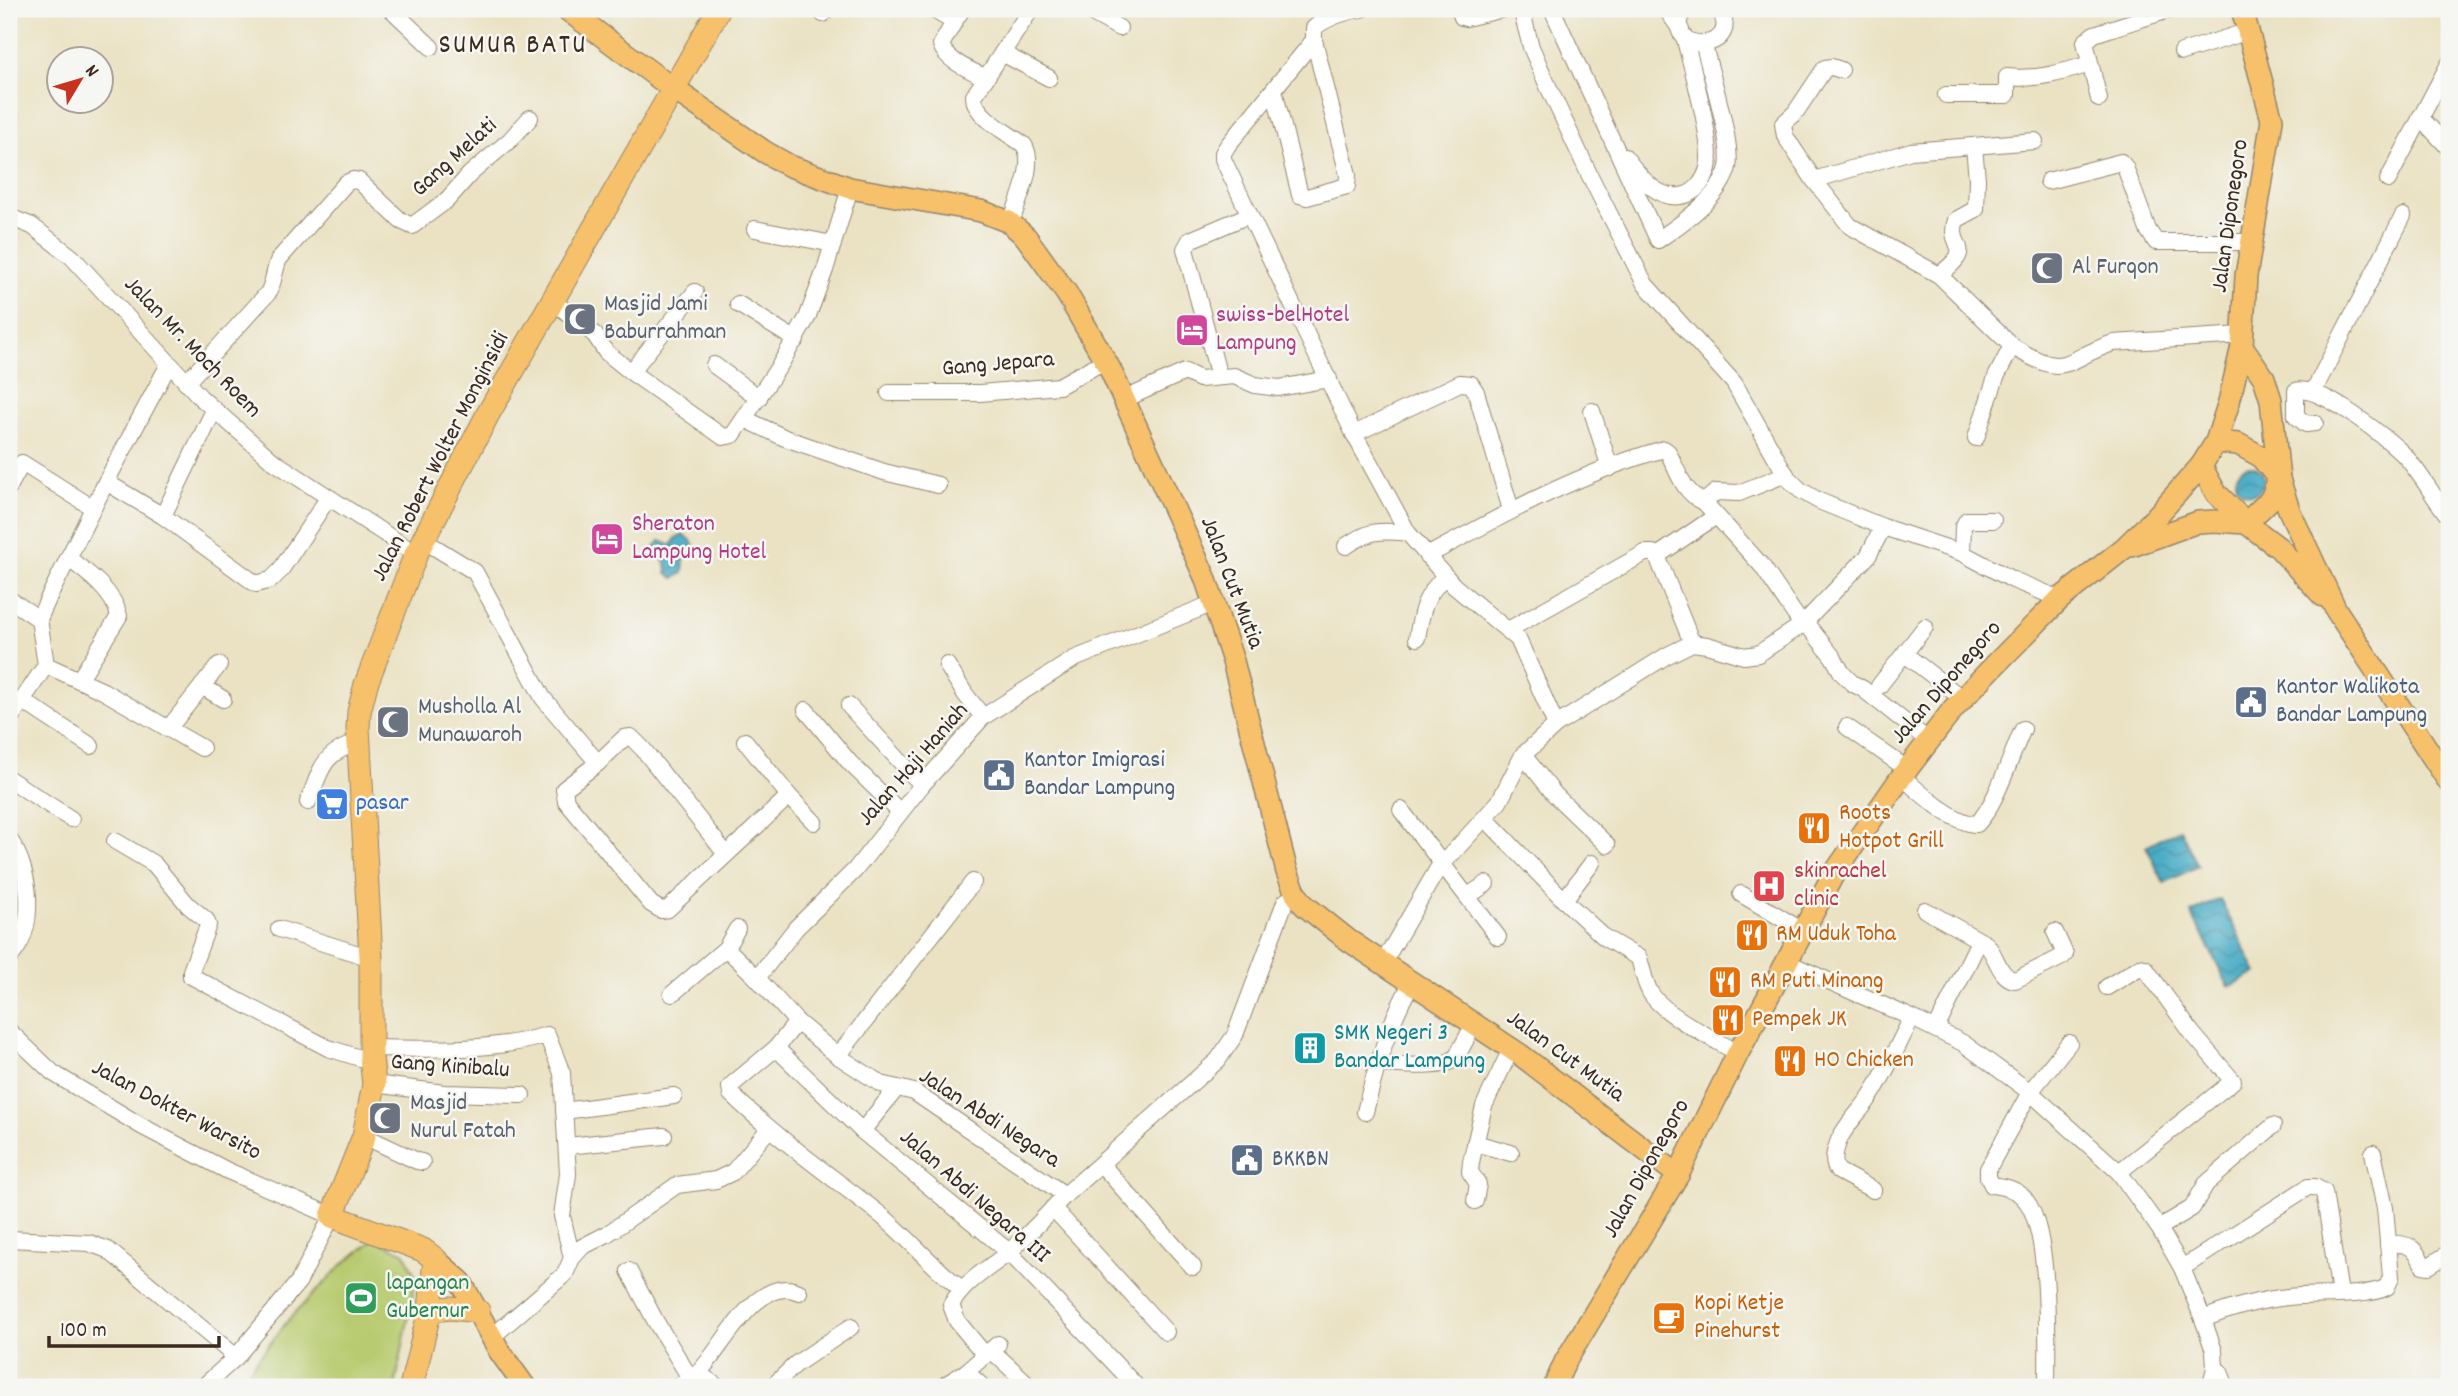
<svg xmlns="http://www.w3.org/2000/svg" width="2458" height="1396" font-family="Dekko,sans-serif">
<defs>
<pattern id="water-waves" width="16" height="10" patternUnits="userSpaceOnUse" patternTransform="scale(1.75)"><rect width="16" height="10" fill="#44aac4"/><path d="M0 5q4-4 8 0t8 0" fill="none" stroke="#3a8b9f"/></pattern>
</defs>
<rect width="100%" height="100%" fill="#f6f6f2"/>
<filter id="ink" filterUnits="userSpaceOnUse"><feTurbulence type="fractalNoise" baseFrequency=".0143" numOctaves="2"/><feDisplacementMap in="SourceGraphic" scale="14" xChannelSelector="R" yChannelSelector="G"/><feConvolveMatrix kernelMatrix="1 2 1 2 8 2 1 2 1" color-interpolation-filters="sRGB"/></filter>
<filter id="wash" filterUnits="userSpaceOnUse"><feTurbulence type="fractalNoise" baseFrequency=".00686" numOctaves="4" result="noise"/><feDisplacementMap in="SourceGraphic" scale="28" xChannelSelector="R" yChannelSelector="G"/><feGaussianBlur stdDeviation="1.57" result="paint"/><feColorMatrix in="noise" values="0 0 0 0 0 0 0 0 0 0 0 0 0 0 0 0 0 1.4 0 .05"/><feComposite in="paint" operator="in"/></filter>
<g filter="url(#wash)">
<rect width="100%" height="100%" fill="#eae2c3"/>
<polygon fill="#b8cb6f" stroke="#7a7a46" stroke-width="2" points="375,1239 405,1253 416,1278 395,1387 236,1387 291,1317 342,1265"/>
<g fill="url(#water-waves)" stroke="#406a71" stroke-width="2">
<circle cx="2250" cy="480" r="14"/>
<polygon points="682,535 690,539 695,548 690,556 684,558 683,573 674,578 667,573 666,562 660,558 654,549 660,541 672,546 676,538"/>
<polygon points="2180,829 2198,866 2164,883 2146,846"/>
<polygon points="2220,899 2257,973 2229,987 2191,913"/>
</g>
</g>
<g filter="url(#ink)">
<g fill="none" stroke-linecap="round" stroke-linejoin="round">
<g stroke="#928670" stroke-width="18">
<g id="minor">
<polyline points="391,9 431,47"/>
<polyline points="932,9 954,22 962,9"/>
<polyline points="1085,9 1119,28"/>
<path d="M1361 9C1344 12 1327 17 1314 28V40L1228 145 1223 153V159L1354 434 1408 533 1454 586 1518 639 1556 725"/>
<polyline points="1459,9 1462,17 1466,18 1504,9"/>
<polyline points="1521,9 1531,47 1547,84 1590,176 1645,284 1734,383 1787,477 1800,490 1819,501 1883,527 1962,553 2013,580 2060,599"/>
<path d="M1552 9 1658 240C1681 224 1721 197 1728 167 1733 143 1710 72 1704 45"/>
<polyline points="1666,9 1681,30"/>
<path d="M1684 9C1657 55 1747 54 1719 9"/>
<polyline points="823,14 827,9"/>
<path d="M954 22 941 45C947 62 971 70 986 78"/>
<polyline points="2182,52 2249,31"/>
<polyline points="1002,53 1049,78"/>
<path d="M1841 70 1832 67 1825 68 1795 113 1783 124 1785 136 1814 180 1850 226 1939 275 2012 346C2068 381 2062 360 2113 343L2243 335"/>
<polyline points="1274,90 1300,195 1307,197 1347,186 1348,175 1314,40"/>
<path d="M1946 95H2007V77C2037 80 2061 73 2090 64"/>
<polyline points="2099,99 2085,42 2094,34 2172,9"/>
<polyline points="2420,117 2449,148"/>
<path d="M1625 157C1639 175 1658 203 1685 195 1696 192 1705 180 1708 168 1714 143 1691 64 1684 36"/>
<polyline points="1814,180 1911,151 2035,141"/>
<polyline points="2388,180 2449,64"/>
<polyline points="2048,181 2121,162 2125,167 2148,230 2156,242 2251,242"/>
<polyline points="9,217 32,226 72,257 201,398 273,461 416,554"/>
<path d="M1009 222 1013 217C1019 197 1036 164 1024 145 1010 134 973 116 974 96L1031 9"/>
<polyline points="755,229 833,244"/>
<path d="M1939 275C1979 245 1946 249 1956 220L1976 209 1977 179 1974 147"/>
<polyline points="553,301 595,335 606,352 631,372 723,437 733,435 780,365 807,318 825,270 850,188"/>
<polyline points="738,304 796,340"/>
<polyline points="714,365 759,398"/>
<polyline points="631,372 695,292"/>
<polyline points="1219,377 1185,249 1190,240 1249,215"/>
<path d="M186 383 268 293C274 283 274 270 279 259L346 183 353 180 359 181 401 221 412 226 447 200 470 174 510 140 530 118"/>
<polyline points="2313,392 2403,216"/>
<polyline points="889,393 980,393 1059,386 1106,360"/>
<polyline points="1125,399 1185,372 1200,379 1234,376 1255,385 1279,388 1329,379"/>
<polyline points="1592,411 1610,468"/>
<polyline points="745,419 785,438 884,472 938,485"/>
<path d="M2315 423 2306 424 2296 416V391C2318 383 2389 439 2405 456 2422 475 2434 498 2449 517"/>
<polyline points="1354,434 1460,383 1471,384 1476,392 1511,510"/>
<polyline points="1976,438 1996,377 2012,346"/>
<polyline points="1786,474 1739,493 1716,492 1704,502 1762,566 1802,625"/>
<polyline points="106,482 163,516 256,584 271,580 280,571 328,498"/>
<polyline points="9,487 22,463 93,508"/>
<polyline points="163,516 214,410"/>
<polyline points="423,540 475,572 543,698 598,763"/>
<path d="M1346 546C1370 530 1379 530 1408 533"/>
<polyline points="1962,553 1963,527 1967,520 1993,520"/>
<path d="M1427 556C1502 515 1581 472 1664 449L1668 452C1678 471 1682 492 1704 502"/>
<polyline points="1657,556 1716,516"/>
<path d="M68 558C87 572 114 592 119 616L79 680"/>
<polyline points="9,599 39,619"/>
<polyline points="1214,603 1074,659 983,717 922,785 855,870 796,928 757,978 797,1022 838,1056 881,1084 914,1092 1065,1195 1218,1060 1235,1035 1285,902 1296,894"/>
<polyline points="1805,622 1833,657 1842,673 1852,683 1863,689 1929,741"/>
<polyline points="1508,630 1645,553 1653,553 1657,556 1692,643"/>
<path d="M1417 638C1422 609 1424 597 1445 576"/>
<polyline points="1906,655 1963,699"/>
<polyline points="46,665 103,691 202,748"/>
<polyline points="947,665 965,694 983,717"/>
<polyline points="202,686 223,699"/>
<polyline points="1879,686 1925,627"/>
<polyline points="23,701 91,746"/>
<polyline points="849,706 922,785"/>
<polyline points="806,710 850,763 900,812"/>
<polyline points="9,720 46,665 39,619 48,599 106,482 169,364"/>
<polyline points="1847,727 1907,769"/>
<polyline points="168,729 219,665"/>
<polyline points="745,741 789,796 814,822"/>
<polyline points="1523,755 1555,795 1607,845"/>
<path d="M1902 776C1917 791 1956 825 1977 824 1997 803 2010 757 2023 729"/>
<polyline points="9,779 71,819"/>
<path d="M308 802C322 768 321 754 359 742"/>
<polyline points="1401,810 1498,937"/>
<path d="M1486 819 1564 900 1605 938 1639 958C1642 968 1644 980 1649 990 1659 1013 1716 1040 1738 1053"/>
<path d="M9 839C31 870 38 929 9 958"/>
<polyline points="115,841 154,864 188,905 206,920 208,925 191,971 191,976 328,1048 360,1058 371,1057"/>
<polyline points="726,854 643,749 631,737 624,738 598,763 564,789 566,801 651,904 661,910 668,909 789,796"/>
<polyline points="1741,894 1803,931"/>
<polyline points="1468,896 1486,884"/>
<polyline points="1564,900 1592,863"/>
<path d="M1925 910 1986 944C1997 955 1999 978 2015 980L2062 957 2065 954 2055 932"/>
<polyline points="279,929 371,958"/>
<polyline points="726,948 757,978"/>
<polyline points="1786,962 1912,1018 1963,1043 2030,1092 2119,1172 2159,1228 2182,1268 2203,1319 2214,1351 2215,1368 2210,1387"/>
<polyline points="1383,963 1437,870 1499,802 1523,755 1556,725 1666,656 1692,643 1707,645 1744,656 1758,654 1802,625 1868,556 1883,527"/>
<polyline points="2107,987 2140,967 2145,968 2192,1033 2233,1081 2119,1172"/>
<polyline points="672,994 726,948 737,929"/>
<path d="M797 1022 776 1048 734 1083 730 1087 731 1094C778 1139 831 1176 882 1216 910 1239 933 1268 962 1289"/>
<polyline points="1936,1029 1979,941"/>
<polyline points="9,1031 53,1073 143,1127 228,1171 332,1216 299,1281 236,1357 203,1387"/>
<path d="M371 1048C430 1049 490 1052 547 1035L562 1073 568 1174 562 1216 572 1258"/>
<polyline points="776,1048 862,1131 1009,1252 1137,1387"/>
<polyline points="838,1056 973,882"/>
<path d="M1377 1064C1399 1064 1439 1071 1456 1058L1474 1024"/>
<polyline points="374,1084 444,1093 522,1095"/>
<polyline points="564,1111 674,1096"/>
<path d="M1365 1112C1376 1066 1389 1023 1412 982"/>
<polyline points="862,1131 897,1088"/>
<polyline points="364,1136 417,1161 422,1162"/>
<polyline points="1475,1143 1511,1153"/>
<polyline points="567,1146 664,1136"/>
<polyline points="1101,1164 1193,1267"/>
<path d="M1873 1190 1838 1171C1831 1162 1835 1150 1839 1140 1846 1124 1858 1114 1868 1100 1885 1075 1898 1044 1912 1018"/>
<polyline points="1475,1201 1478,1184 1470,1172 1471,1162 1484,1106 1511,1049"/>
<polyline points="1053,1208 1166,1332"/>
<polyline points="2159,1228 2192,1208 2206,1184 2273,1126"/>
<polyline points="9,1239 89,1243 108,1250 236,1357"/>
<path d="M2388 1244C2408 1243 2415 1246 2423 1265L2429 1266 2449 1253"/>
<polyline points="2182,1268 2308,1187 2315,1187 2324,1192 2340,1294"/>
<polyline points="629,1271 656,1322 690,1378"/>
<path d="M2203 1319C2231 1308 2259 1300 2288 1297 2314 1294 2366 1298 2387 1287L2391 1277 2385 1208 2373 1153"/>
<polyline points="493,1336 565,1274 572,1258 582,1247 607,1234 677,1185 716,1180 733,1172 769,1129"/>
<polyline points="991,1350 1031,1387"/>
<path d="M985 1355 957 1321 951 1305C966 1279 990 1269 1011 1250 1030 1233 1048 1214 1065 1195"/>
<polyline points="2215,1368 2220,1372 2226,1387"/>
<polyline points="966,1372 983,1387"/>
<polyline points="698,1373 718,1387"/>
<path d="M677 1387C684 1382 693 1378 699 1372 723 1348 757 1273 799 1292"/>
<polyline points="772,1387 796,1364 851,1327"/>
<polyline points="942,1387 966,1372 998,1344"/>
<path d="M2047 1387C2047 1346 2052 1223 2022 1196 2014 1188 2003 1187 1992 1185L1988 1177V1169L2030 1092 2069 1043"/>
</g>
</g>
<g stroke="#928670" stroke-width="24">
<g id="major">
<polyline points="566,9 672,88 765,152 790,166 850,188 981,211 1009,222 1026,237 1067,294 1110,369 1205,577 1233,661 1287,872 1296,894 1304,905 1348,940 1522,1056 1678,1175"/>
<polyline points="2216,442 2238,444 2260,456 2279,479 2289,510 2336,610 2449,782"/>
<polyline points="2201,466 2216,493 2246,523 2279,548 2323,596"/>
<polyline points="2132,546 2198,522 2215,521 2246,523 2271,499 2279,479 2271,400 2264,378 2242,346"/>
<polyline points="435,1259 461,1282 500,1352 525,1387"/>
<polyline points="1554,1387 1565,1362 1678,1175 1738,1053 1833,875 1902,776 1954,708 1989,671 2060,599 2123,549 2154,519 2201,466 2216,442 2229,402 2242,346 2246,276 2272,120 2242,9"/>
</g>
</g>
<g stroke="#928670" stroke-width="25">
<g id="highway">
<polyline points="430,1310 451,1308 478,1311"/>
<polyline points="411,1387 430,1310 435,1259 423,1250 332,1216 364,1136 374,1084 371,1057 371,958 358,728 359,712 366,684 416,554 488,414 719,9"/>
</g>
</g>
<use href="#minor" stroke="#fff" stroke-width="16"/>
<use href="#major" stroke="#f7c06b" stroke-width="21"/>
<use href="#highway" stroke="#f7c06b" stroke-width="23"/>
</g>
</g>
<defs>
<g id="mosque-square" transform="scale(1.75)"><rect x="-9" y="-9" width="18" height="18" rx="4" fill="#6b7280" stroke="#f6f6f2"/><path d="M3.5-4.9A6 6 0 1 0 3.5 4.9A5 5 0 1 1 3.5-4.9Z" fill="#fff"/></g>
<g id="hotel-square" transform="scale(1.75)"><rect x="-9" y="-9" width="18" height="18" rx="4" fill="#d1479c" stroke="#f6f6f2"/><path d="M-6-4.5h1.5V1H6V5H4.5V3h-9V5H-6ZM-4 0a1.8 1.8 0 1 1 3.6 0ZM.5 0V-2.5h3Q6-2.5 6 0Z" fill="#fff"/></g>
<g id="civic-square" transform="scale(1.75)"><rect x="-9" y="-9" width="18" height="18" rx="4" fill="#5c6f8a" stroke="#f6f6f2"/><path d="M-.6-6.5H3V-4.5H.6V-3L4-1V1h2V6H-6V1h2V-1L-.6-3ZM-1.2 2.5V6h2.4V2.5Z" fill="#fff"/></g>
<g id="supermarket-square" transform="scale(1.75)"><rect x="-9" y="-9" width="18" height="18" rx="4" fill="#3f7fe0" stroke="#f6f6f2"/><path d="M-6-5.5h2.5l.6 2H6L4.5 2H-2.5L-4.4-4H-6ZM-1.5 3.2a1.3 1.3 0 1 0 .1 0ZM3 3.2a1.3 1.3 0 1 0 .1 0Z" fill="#fff"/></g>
<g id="restaurant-square" transform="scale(1.75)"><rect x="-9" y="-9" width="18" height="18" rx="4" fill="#e8710a" stroke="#f6f6f2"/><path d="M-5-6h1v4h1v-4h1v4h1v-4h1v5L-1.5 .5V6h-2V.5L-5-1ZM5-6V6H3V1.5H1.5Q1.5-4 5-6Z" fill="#fff"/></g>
<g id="hospital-square" transform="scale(1.75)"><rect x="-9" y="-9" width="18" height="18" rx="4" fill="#e0444e" stroke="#f6f6f2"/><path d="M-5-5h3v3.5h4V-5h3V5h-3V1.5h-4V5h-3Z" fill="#fff"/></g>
<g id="building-square" transform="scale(1.75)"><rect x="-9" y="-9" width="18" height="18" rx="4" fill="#0f9aa8" stroke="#f6f6f2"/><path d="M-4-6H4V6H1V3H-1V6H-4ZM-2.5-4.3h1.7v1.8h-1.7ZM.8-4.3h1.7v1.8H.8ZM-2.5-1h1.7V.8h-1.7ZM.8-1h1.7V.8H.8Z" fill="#fff"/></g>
<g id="stadium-square" transform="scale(1.75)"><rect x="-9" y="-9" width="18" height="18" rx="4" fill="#2e9e5b" stroke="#f6f6f2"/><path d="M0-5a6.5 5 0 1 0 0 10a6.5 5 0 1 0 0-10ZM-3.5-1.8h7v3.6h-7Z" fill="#fff"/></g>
<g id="cafe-square" transform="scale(1.75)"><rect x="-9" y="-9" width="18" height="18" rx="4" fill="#e8710a" stroke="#f6f6f2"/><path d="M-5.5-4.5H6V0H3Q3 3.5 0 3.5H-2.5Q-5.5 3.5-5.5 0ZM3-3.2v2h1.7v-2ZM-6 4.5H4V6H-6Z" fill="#fff"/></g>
</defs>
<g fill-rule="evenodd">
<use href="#mosque-square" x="2047" y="268"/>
<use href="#mosque-square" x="580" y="319"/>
<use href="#hotel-square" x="1192" y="330"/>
<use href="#hotel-square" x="607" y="539"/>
<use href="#civic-square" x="2251" y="702"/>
<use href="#mosque-square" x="393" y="722"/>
<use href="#civic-square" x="999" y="775"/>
<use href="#supermarket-square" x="332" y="804"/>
<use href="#restaurant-square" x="1814" y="828"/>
<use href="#hospital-square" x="1769" y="886"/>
<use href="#restaurant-square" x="1752" y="935"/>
<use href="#restaurant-square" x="1725" y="982"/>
<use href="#restaurant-square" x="1728" y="1020"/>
<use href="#building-square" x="1310" y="1048"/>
<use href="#restaurant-square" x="1790" y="1061"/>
<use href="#mosque-square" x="385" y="1118"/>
<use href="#civic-square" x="1247" y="1160"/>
<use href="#stadium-square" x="361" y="1298"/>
<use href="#cafe-square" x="1669" y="1318"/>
</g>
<g text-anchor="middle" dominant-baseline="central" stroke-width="5" stroke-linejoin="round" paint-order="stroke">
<g font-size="24" fill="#3b2a1e" stroke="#f6f6f2">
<text transform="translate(455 158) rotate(-42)">Gang Melati</text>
<text transform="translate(2231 216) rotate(-82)">Jalan Diponegoro</text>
<text transform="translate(192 348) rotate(46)">Jalan Mr. Moch Roem</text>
<text transform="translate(998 365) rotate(-5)">Gang Jepara</text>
<text transform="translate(441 457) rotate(-63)">Jalan Robert Wolter Monginsidi</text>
<text transform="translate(1231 583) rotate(69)">Jalan Cut Mutia</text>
<text transform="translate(1947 683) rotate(-49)">Jalan Diponegoro</text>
<text transform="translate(914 765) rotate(-49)">Jalan Haji Haniah</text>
<text transform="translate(1565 1057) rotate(36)">Jalan Cut Mutia</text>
<text transform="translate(450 1067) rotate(4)">Gang Kinibalu</text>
<text transform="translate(176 1111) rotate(28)">Jalan Dokter Warsito</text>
<text transform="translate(989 1119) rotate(33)">Jalan Abdi Negara</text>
<text transform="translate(1647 1169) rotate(-61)">Jalan Diponegoro</text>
<text transform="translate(974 1197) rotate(41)">Jalan Abdi Negara III</text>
</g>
<g font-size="24" fill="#5b616d" stroke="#f6f6f2" text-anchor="start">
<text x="2072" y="268">Al Furqon</text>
<text x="604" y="305">Masjid Jami<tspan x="604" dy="28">Baburrahman</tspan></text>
<text x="418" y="708">Musholla Al<tspan x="418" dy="28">Munawaroh</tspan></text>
<text x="410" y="1104">Masjid<tspan x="410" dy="28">Nurul Fatah</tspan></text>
</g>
<g font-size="24" fill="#b23c85" stroke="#f6f6f2" text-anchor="start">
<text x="1216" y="316">swiss-belHotel<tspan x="1216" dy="28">Lampung</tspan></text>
<text x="632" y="525">Sheraton<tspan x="632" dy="28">Lampung Hotel</tspan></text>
</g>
<g font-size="24" fill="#4e5e75" stroke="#f6f6f2" text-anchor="start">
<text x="2276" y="688">Kantor Walikota<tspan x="2276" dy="28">Bandar Lampung</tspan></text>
<text x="1024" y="761">Kantor Imigrasi<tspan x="1024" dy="28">Bandar Lampung</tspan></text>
<text x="1272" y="1160">BKKBN</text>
</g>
<g font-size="24" fill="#366cbe" stroke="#f6f6f2" text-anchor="start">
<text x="356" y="804">pasar</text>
</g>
<g font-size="24" fill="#c56008" stroke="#f6f6f2" text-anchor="start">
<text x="1839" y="814">Roots<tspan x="1839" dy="28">Hotpot Grill</tspan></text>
<text x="1776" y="935">RM Uduk Toha</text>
<text x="1750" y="982">RM Puti Minang</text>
<text x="1752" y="1020">Pempek JK</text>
<text x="1814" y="1061">HO Chicken</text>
<text x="1694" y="1304">Kopi Ketje<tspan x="1694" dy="28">Pinehurst</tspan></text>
</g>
<g font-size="24" fill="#be3a42" stroke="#f6f6f2" text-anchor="start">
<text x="1794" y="872">skinrachel<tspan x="1794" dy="28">clinic</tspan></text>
</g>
<g font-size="24" fill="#0d838f" stroke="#f6f6f2" text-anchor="start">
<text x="1334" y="1034">SMK Negeri 3<tspan x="1334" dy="28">Bandar Lampung</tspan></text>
</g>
<g font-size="24" fill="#27864d" stroke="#f6f6f2" text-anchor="start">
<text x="386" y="1284">lapangan<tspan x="386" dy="28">Gubernur</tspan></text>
</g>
<g font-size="28" letter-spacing="2" fill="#3b2a1e" stroke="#f6f6f2">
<text x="513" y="47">SUMUR BATU</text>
</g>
</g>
<rect width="2458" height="1396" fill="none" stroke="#f6f6f2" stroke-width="35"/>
<g transform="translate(80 80) rotate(52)"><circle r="33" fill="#f6f6f2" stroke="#aba49d" stroke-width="2"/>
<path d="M0-5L12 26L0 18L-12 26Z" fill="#c8321e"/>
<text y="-10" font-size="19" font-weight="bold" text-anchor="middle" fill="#3b2a1e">N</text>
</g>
<path d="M49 1336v10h170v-10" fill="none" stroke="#3b2a1e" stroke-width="3.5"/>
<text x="60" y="1336" font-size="21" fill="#3b2a1e" stroke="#f6f6f2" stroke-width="5" paint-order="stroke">100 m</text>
</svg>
